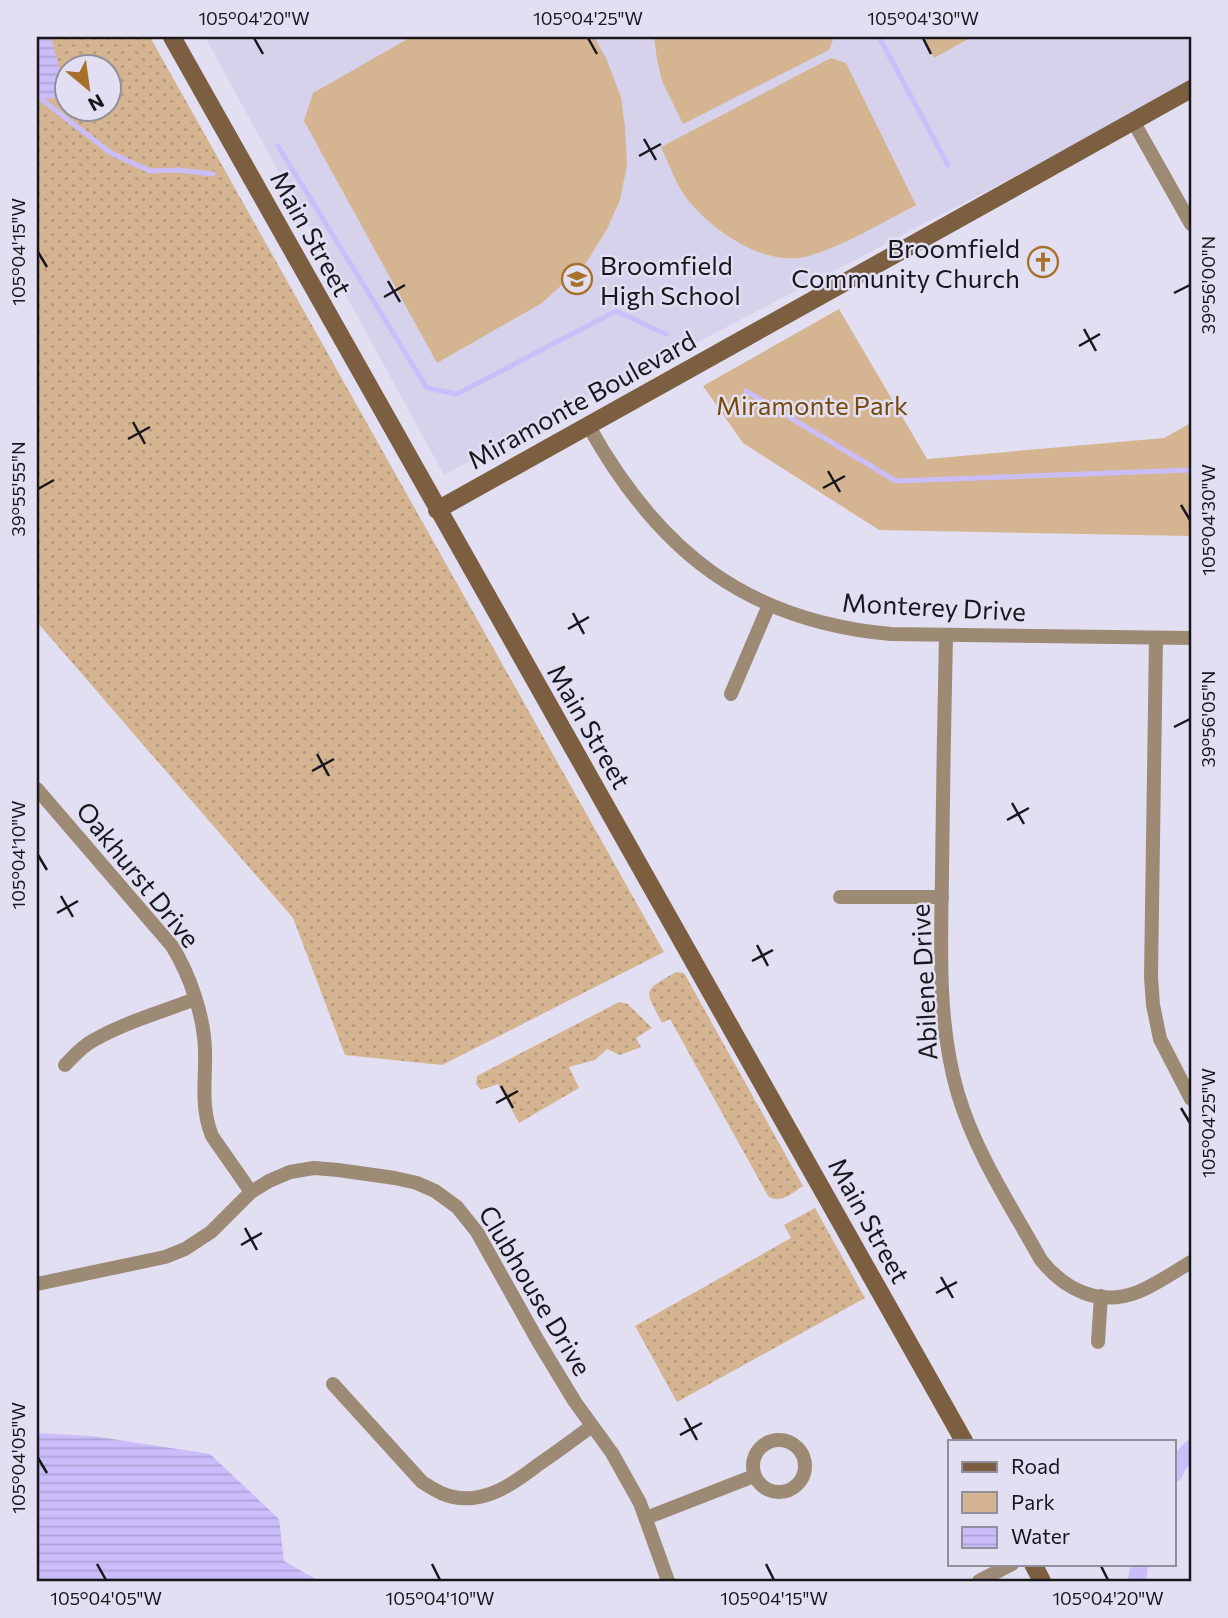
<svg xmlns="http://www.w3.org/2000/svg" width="1228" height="1618" font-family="Commissioner,sans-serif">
<defs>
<pattern id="grass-dots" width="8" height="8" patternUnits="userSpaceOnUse" patternTransform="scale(1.75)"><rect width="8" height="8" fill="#d4b491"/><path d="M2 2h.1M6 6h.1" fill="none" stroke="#b59a7d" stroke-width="1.8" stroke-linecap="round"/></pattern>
<pattern id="water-rules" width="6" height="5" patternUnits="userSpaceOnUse" patternTransform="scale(1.75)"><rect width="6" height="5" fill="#cbbdfa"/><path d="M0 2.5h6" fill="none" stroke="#aea2d6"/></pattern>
</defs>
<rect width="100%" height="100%" fill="#e3dff2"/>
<polygon fill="#d7d2ec" points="205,37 1191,37 1191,84 444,475"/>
<g fill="url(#grass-dots)" fill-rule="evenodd">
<path d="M37 37H150L664 952 442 1065 345 1055 293 918 37 622ZM66 66H108V108H66Z"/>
<path d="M676 972 684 973 803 1186C792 1193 780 1205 768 1196L670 1019 662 1023C644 988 642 992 676 972Z"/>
<polygon points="619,1002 628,1004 652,1028 636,1038 641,1047 620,1055 607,1049 595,1060 569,1067 579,1088 519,1123 498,1084 481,1090 476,1084 477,1076"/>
<polygon points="815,1208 865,1298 677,1402 635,1326 791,1238 784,1225"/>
</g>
<g fill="#d4b491">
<polygon points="411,37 594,37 606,58 621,97 625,128 627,165 620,200 607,229 586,263 542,303 437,363 304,121 313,93"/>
<polygon points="654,37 834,37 829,50 683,124 662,81 657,59"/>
<polygon points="923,37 972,37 934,58"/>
<path d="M831 58 846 63 916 205C883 222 839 249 804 257 763 266 712 230 688 200 676 185 669 164 661 147Z"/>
<polygon points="839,309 927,459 1164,438 1191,423 1191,536 879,530 743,443 703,386"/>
</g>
<g fill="url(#water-rules)">
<polygon points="37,37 50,37 51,38 66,93 66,98 41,99 37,104"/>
<polygon points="37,1433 92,1436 210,1454 279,1519 284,1561 319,1581 37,1581"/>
</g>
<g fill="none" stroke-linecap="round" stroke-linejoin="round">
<g stroke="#cbbdfa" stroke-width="5">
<polyline points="879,37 948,165"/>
<polyline points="41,99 111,153 150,171 178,170 213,174"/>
<polyline points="278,146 427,388 457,394 616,311 666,334"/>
<polyline points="746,391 896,481 1191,470"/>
</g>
<g stroke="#cbbdfa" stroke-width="18">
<polyline points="1174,1473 1178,1464 1191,1449"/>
<polyline points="1137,1581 1139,1564"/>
</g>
<g stroke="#9d8a75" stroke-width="14">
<polyline points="1133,121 1191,224"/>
<path d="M588 425C658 551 746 621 891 634L1191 638"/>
<path d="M946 635C944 715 943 794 942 874 941 947 937 1023 958 1094 976 1154 1011 1206 1041 1260 1065 1290 1099 1307 1138 1292 1157 1284 1174 1272 1191 1262"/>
<polyline points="1156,638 1151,977 1153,1005 1160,1039 1191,1099"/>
<polyline points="731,694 769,605"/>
<path d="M37 789 172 946C190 975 204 1016 205 1050 206 1080 200 1106 212 1136L251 1192"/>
<polyline points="840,897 942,897"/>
<path d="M65 1065C74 1056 82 1046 94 1040 125 1022 162 1012 195 999"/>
<polyline points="37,1284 165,1257 185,1249 211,1232 251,1192 269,1181 290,1172 314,1168 338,1170 395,1178 417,1183 435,1191 457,1207 477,1232 538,1341 575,1402 612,1453 640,1503 668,1581"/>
<polyline points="1098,1342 1101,1296"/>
<path d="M333 1384 422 1482C428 1486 435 1490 441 1493 478 1509 511 1486 539 1464 557 1452 574 1439 592 1426"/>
<circle cx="779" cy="1466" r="26"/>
<polyline points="646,1518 754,1476"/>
<polyline points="979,1581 1012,1564"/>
</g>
<g stroke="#7c5f40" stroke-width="18">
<path d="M172 37C435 506 701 972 964 1441"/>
<polyline points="437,510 1191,89"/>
<polyline points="1033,1564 1042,1581"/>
</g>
</g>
<path fill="none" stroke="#18171d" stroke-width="2.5" d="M254 38 263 54M588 38 597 54M923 38 931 54M644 139 656 160M639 156 661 144M38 252 47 267M388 281 400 302M1174 293 1190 285M384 297 405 285M1084 329 1096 351M1079 346 1100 334M133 422 145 444M128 439 150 427M828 471 840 492M823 488 845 476M38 489 54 480M1181 505 1190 520M573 613 584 634M568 629 589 617M1174 727 1190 719M317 754 329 776M312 771 334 759M1012 803 1024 824M1007 820 1029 808M38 855 47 870M61 896 73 917M57 913 78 901M757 945 768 966M752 961 773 950M501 1086 513 1108M496 1103 518 1091M1181 1108 1190 1123M245 1228 257 1250M241 1245 262 1233M941 1277 953 1298M936 1293 957 1282M685 1418 697 1440M680 1435 702 1423M38 1458 47 1473M97 1564 106 1580M432 1564 440 1580M766 1564 774 1580M1100 1564 1108 1580"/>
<defs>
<g id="church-ring" transform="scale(1.575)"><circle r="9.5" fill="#e3dff2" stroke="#a7712c" stroke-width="1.5"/><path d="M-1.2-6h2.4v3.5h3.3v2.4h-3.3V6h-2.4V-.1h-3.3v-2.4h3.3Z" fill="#a7712c"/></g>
<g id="school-ring" transform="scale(1.575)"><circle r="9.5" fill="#e3dff2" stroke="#a7712c" stroke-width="1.5"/><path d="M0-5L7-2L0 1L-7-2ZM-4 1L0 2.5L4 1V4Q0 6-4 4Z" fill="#a7712c"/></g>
</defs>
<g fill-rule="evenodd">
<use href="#church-ring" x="1043" y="262"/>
<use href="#school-ring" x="577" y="279"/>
</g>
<g text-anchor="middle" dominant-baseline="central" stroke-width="5" stroke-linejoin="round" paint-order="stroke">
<g font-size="26" fill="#18171d" stroke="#e3dff2">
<text transform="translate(312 233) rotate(61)">Main Street</text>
<text transform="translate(581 399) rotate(-29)">Miramonte Boulevard</text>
<text transform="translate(934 606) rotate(3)">Monterey Drive</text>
<text transform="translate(590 726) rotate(60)">Main Street</text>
<text transform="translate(139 874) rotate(51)">Oakhurst Drive</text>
<text transform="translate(923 982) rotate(-93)">Abilene Drive</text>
<text transform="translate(870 1220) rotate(61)">Main Street</text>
<text transform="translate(536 1290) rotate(59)">Clubhouse Drive</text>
</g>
<g font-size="26" fill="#18171d" stroke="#e3dff2" text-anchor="end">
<text x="1020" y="247">Broomfield<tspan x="1020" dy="30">Community Church</tspan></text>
<text x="600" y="264" text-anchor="start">Broomfield<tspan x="600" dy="30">High School</tspan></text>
</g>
<g font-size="26" fill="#754a0b" stroke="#e3dff2">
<text x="812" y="404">Miramonte Park</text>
</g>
</g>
<rect width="1228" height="1618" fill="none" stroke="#e3dff2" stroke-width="77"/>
<rect x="948" y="1440" width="228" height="126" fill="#e3dff2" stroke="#928f9d" stroke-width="2"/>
<rect x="962" y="1462" width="35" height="10" fill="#7c5f40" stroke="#928f9d" stroke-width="2"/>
<text x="1011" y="1474" font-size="21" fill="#18171d">Road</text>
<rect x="962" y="1492" width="35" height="21" fill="#d4b491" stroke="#928f9d" stroke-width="2"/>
<text x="1011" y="1510" font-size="21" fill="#18171d">Park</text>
<rect x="962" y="1527" width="35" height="21" fill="url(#water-rules)" stroke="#928f9d" stroke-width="2"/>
<text x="1011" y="1544" font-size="21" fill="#18171d">Water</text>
<g transform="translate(88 88) rotate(151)"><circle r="33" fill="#e3dff2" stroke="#928f9d" stroke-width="2"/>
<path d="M0-5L12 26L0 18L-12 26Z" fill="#a7712c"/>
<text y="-10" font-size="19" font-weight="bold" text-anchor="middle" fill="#18171d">N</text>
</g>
<rect x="38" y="38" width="1152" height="1542" fill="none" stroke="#18171d" stroke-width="2.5"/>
<g font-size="18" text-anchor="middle" fill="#18171d">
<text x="254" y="25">105°04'20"W</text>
<text x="588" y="25">105°04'25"W</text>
<text x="923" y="25">105°04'30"W</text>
<text transform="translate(19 252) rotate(-90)" y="6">105°04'15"W</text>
<text transform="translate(1209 285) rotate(-90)" y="6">39°56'00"N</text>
<text transform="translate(19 489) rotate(-90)" y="6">39°55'55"N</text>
<text transform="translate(1209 520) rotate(-90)" y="6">105°04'30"W</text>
<text transform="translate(1209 719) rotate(-90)" y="6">39°56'05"N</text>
<text transform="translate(19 855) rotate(-90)" y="6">105°04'10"W</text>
<text transform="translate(1209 1123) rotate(-90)" y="6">105°04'25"W</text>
<text transform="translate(19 1458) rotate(-90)" y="6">105°04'05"W</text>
<text x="106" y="1605">105°04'05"W</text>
<text x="440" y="1605">105°04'10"W</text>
<text x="774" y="1605">105°04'15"W</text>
<text x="1108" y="1605">105°04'20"W</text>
</g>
</svg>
